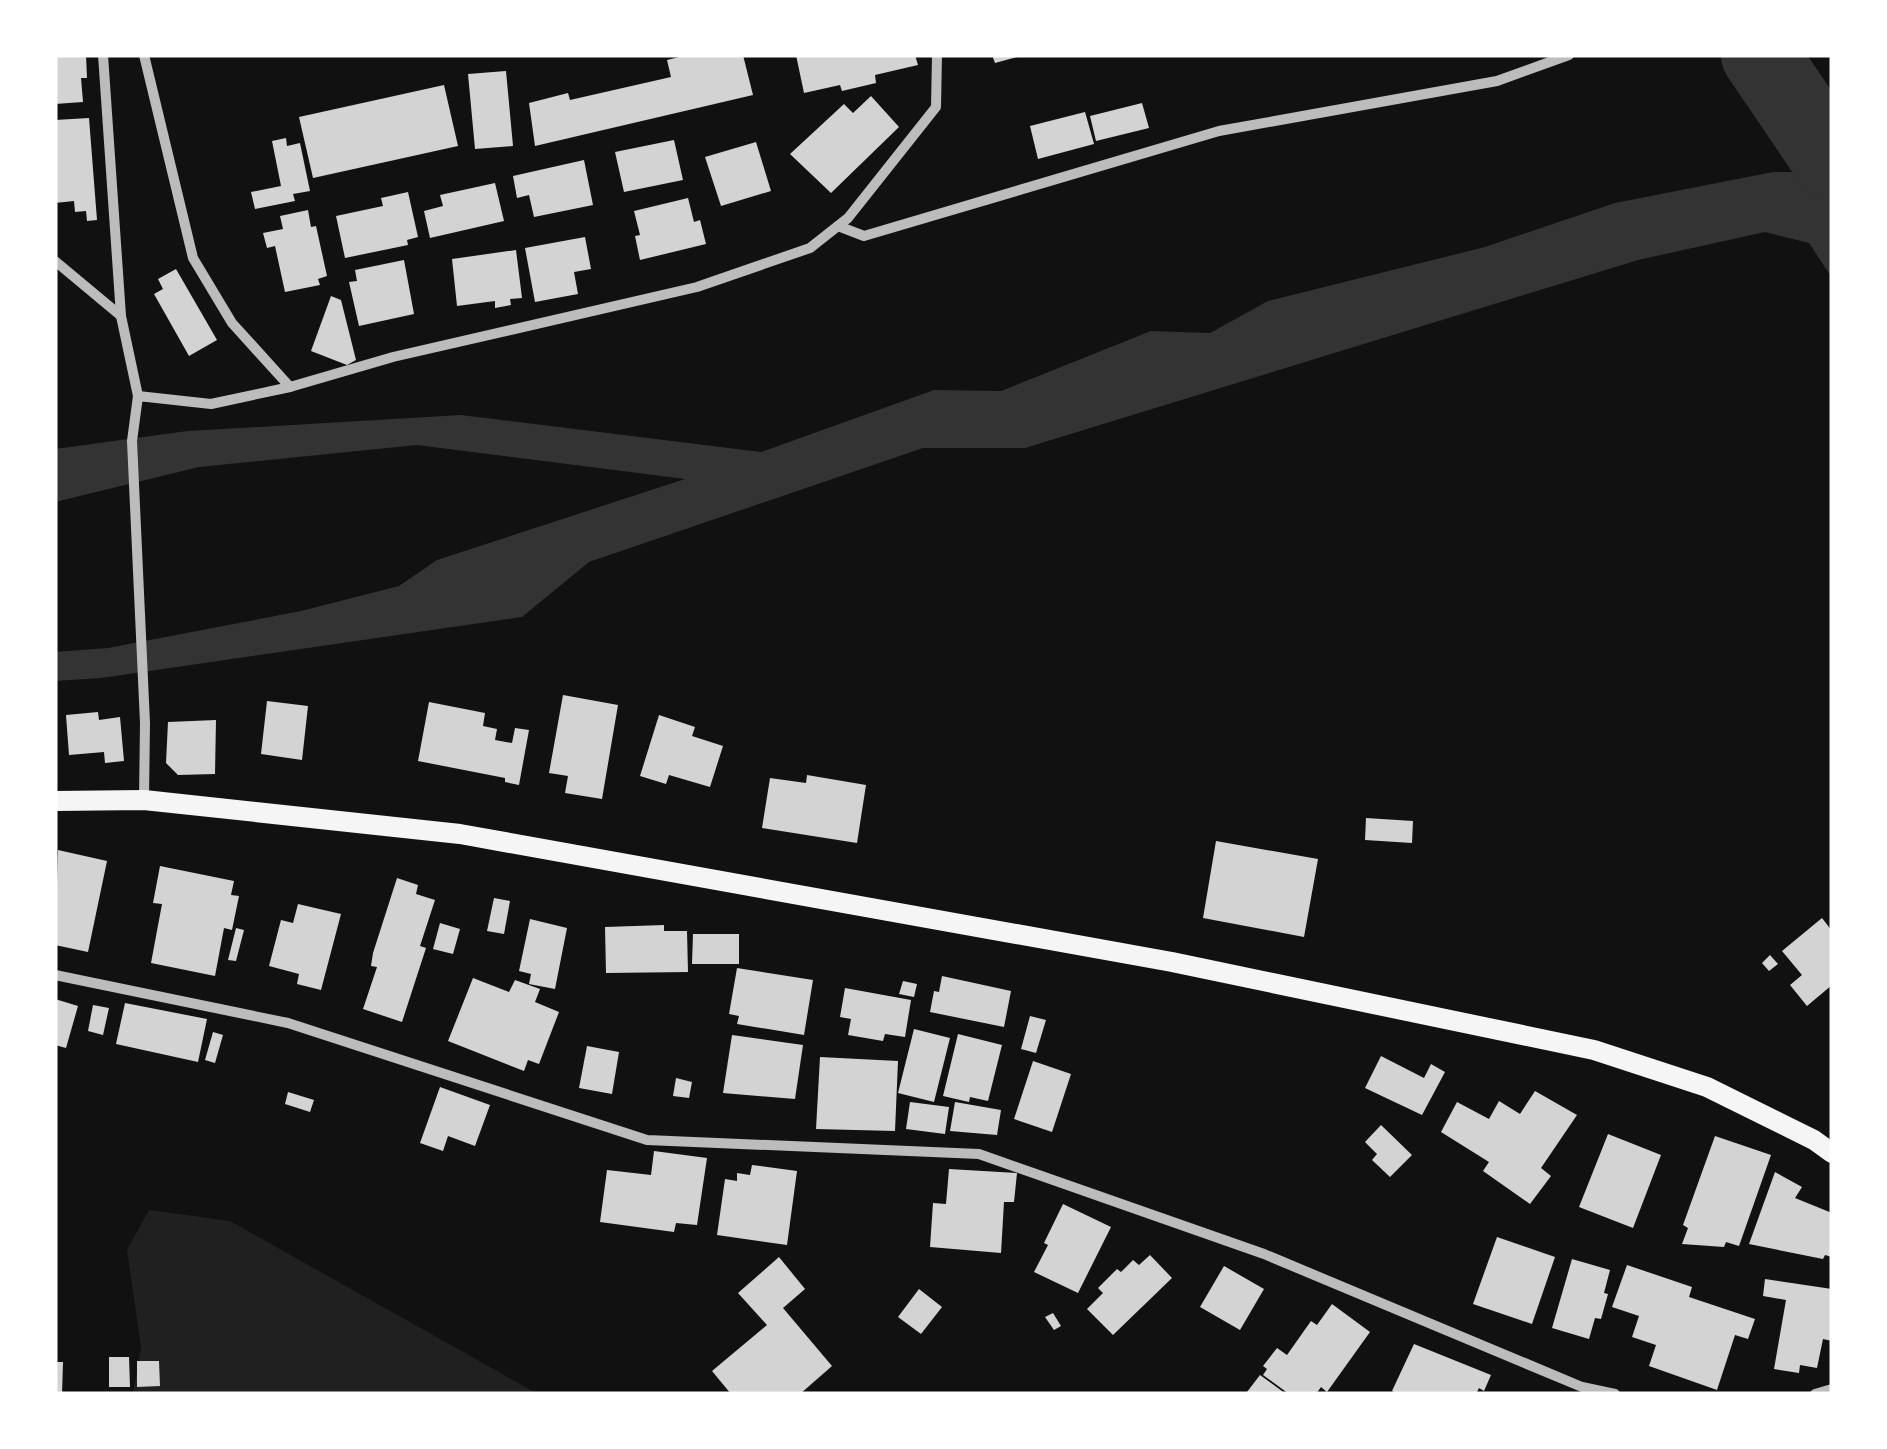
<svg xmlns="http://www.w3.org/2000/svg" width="1887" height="1449" font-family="'Asap Condensed',sans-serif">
<rect width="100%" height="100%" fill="#111"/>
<polygon fill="#202020" points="149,1210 230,1221 538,1394 133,1394 141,1347 127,1250"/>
<polygon fill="#333" points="1773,172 1832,172 1832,278 1809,243 1765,232 1638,260 1025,448 923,448 589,562 522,617 101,678 55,681 55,652 108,648 301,611 399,586 437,560 685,479 417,445 199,467 55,502 55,449 188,431 461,415 761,452 934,390 1001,391 1151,331 1210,333 1268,301 1485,247 1615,203"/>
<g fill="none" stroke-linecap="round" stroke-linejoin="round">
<polyline stroke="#333" stroke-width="78" points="1760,55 1832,161"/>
</g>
<g fill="#d3d3d3">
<polygon points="55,55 86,55 87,78 81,78 83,102 55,104"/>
<polygon points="687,55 743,55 753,95 535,146 529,103 568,93 570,100 671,77 667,60"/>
<polygon points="796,55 915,55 918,65 875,75 876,83 842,91 840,85 804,93"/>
<polygon points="992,55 1020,55 1021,56 995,63"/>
<polygon points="506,71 513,146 475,149 468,74"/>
<polygon points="444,85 458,146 313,178 299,117"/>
<polygon points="871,96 899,127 831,193 790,154 844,104 853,113"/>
<polygon points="1142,103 1149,128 1096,141 1090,116"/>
<polygon points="1085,112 1094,144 1038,159 1030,126"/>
<polygon points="89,118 97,220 87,221 86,211 75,212 74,201 55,203 55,120"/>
<polygon points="286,138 287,146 300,143 310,191 293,194 295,201 255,209 251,192 281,186 272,141"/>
<polygon points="674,140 683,180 624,192 615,152"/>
<polygon points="756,142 771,191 721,206 705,157"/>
<polygon points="584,160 593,205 534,217 529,195 517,198 513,176"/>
<polygon points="495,183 504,221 430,238 424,211 443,206 440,195"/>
<polygon points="408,192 418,237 407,240 408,245 345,258 336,216 383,206 381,198"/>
<polygon points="688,198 694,222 700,220 706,244 640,260 635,236 640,235 634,211"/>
<polygon points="308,210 311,227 316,226 327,276 318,279 320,285 285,292 275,246 267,248 263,233 283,229 280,216"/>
<polygon points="585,237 591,269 574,272 578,294 535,302 525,248"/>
<polygon points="516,250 522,298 510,299 511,305 495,308 495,301 457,306 452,259"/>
<polygon points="404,260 414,314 359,326 349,282 357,281 355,270"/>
<polygon points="176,269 217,340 189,356 154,294 163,289 158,279"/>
<polygon points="331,296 341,300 356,360 347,365 311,351"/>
<polygon points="563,695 618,705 602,799 565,793 568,776 549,773"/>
<polygon points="267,701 308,706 302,760 261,754"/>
<polygon points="429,702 485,713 483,726 497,729 495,740 512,743 515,728 529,730 519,785 505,782 505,778 418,761"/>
<polygon points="98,712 99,720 120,717 124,761 105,763 104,752 69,755 66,715"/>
<polygon points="659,715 695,727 692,736 723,746 710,787 669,775 666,784 640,776"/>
<polygon points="216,720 215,774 178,775 166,763 168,722"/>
<polygon points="807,775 866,785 857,843 762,828 770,778 806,783"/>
<polygon points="1366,818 1413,821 1412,843 1365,840"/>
<polygon points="1216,841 1318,859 1304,937 1203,918"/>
<polygon points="58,850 107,861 88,952 55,945"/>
<polygon points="160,866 234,881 231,895 239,896 232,930 224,928 215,976 151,963 162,904 153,903"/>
<polygon points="397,878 418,885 416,894 435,900 420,946 426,948 402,1022 363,1009 377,967 371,966 373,953"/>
<polygon points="494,898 510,901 504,934 487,931"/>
<polygon points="298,904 341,914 321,990 297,984 299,974 269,966 281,920 293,923"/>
<polygon points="1822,918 1832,931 1832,985 1807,1006 1790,985 1802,975 1782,951"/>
<polygon points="530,919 567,928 555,989 529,984 531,974 519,971"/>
<polygon points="440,923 460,929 453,954 433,949"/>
<polygon points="664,925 664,931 687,931 688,972 606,973 605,927"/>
<polygon points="236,928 244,930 236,961 228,960"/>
<polygon points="693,934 739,934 739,964 692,964"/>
<polygon points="1770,955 1778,964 1769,971 1762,963"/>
<polygon points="737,968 813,980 804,1035 737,1024 739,1016 729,1014"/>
<polygon points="942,976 1011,991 1004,1027 930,1012 934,991 939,992"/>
<polygon points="473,978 509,992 515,980 540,989 535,1002 559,1012 539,1064 528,1060 524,1071 448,1041"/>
<polygon points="903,981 917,984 914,997 899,994"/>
<polygon points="845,988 911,1000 905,1037 885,1034 883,1041 848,1035 851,1019 840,1017"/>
<polygon points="55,999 78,1006 66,1048 55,1045"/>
<polygon points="125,1003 207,1019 198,1062 116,1044"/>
<polygon points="93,1005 109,1008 103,1035 88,1031"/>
<polygon points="1030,1016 1046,1020 1036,1053 1021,1049"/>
<polygon points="914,1029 950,1038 934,1102 898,1093"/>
<polygon points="213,1032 223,1035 215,1063 205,1060"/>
<polygon points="958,1034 1002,1045 988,1101 970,1097 969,1102 943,1096"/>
<polygon points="732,1035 803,1045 795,1099 723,1093"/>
<polygon points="587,1046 619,1052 612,1094 579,1088"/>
<polygon points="1381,1056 1424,1078 1431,1064 1445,1072 1422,1115 1365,1088"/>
<polygon points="820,1057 898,1061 895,1131 816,1129"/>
<polygon points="1033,1061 1071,1074 1052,1132 1014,1119"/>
<polygon points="676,1078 692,1082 689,1098 673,1096"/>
<polygon points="440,1087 490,1105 475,1146 448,1136 443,1151 420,1143"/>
<polygon points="1535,1091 1577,1115 1541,1168 1551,1176 1530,1204 1483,1171 1489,1162 1441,1132 1457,1102 1489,1119 1499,1101 1520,1114"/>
<polygon points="288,1092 314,1100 310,1112 285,1104"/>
<polygon points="910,1102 949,1107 945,1134 906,1129"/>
<polygon points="955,1102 1001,1110 997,1135 950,1131"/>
<polygon points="1381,1125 1412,1155 1390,1177 1372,1160 1377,1154 1365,1142"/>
<polygon points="1608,1134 1661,1155 1633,1228 1579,1207"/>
<polygon points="1715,1136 1771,1155 1739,1246 1726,1242 1724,1247 1682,1244 1688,1228 1683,1225"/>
<polygon points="654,1151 707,1158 697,1225 676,1223 674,1232 600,1222 607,1170 651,1175"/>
<polygon points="752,1165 797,1171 787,1245 717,1235 725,1179 737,1181 737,1173 750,1175"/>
<polygon points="949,1169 1017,1173 1014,1202 1004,1202 1001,1253 930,1247 933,1203 946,1204"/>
<polygon points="1775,1172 1802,1187 1795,1198 1832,1213 1832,1257 1825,1255 1823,1259 1749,1244"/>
<polygon points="1063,1204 1111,1227 1078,1293 1034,1272 1048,1245 1044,1243"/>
<polygon points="1497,1237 1555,1257 1532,1324 1473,1304"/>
<polygon points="1150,1255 1172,1278 1113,1335 1087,1309 1103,1293 1098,1288 1117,1269 1121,1272 1133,1260 1139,1265"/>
<polygon points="779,1257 805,1289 783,1308 832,1366 800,1394 731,1394 712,1371 767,1325 738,1293"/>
<polygon points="1572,1259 1610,1270 1604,1293 1608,1294 1601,1319 1595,1318 1589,1339 1552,1328"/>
<polygon points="1627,1265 1692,1287 1689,1297 1755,1319 1748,1339 1735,1335 1717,1390 1649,1366 1656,1345 1632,1337 1639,1316 1612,1307"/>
<polygon points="1224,1266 1264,1289 1240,1330 1200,1307"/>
<polygon points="1765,1279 1832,1289 1832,1341 1823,1339 1817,1368 1800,1365 1799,1373 1774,1369 1786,1300 1763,1296"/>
<polygon points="919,1289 942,1307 921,1334 898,1317"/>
<polygon points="1332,1304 1370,1332 1327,1392 1321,1387 1316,1394 1289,1394 1263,1375 1267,1369 1263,1366 1277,1348 1287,1355 1311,1321 1317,1325"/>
<polygon points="1053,1313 1061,1326 1054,1330 1045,1317"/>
<polygon points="1414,1344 1491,1375 1484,1391 1479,1388 1476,1394 1398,1394 1392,1391"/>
<polygon points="109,1357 129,1357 130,1387 109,1387"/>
<polygon points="137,1361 159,1361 160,1386 137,1387"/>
<polygon points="55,1362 63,1362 62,1394 55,1394"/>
<polygon points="1260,1375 1286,1394 1247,1392"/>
</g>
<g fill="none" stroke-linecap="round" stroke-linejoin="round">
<g stroke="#bcbcbc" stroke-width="10">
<polyline points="103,55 121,316 138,396"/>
<polyline points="144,55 193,258 232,323 290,387"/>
<polyline points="838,226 864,236 1219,131 1497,81 1569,55"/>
<polyline points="55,261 121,316"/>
<polyline points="144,799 145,723 132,441 138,396 211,404 290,387 393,357 697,287 810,248 848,218 936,107 937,55"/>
<polyline points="55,975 288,1023 647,1140 979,1154 1264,1254 1582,1387 1615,1394"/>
<polyline points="1815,1394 1832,1389"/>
</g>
<polyline stroke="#f5f5f5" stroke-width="20" points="55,801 144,800 460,834 1172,962 1594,1050 1707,1087 1814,1140 1832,1153"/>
</g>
<rect width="1887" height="1449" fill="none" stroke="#ffffff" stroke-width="115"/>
</svg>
